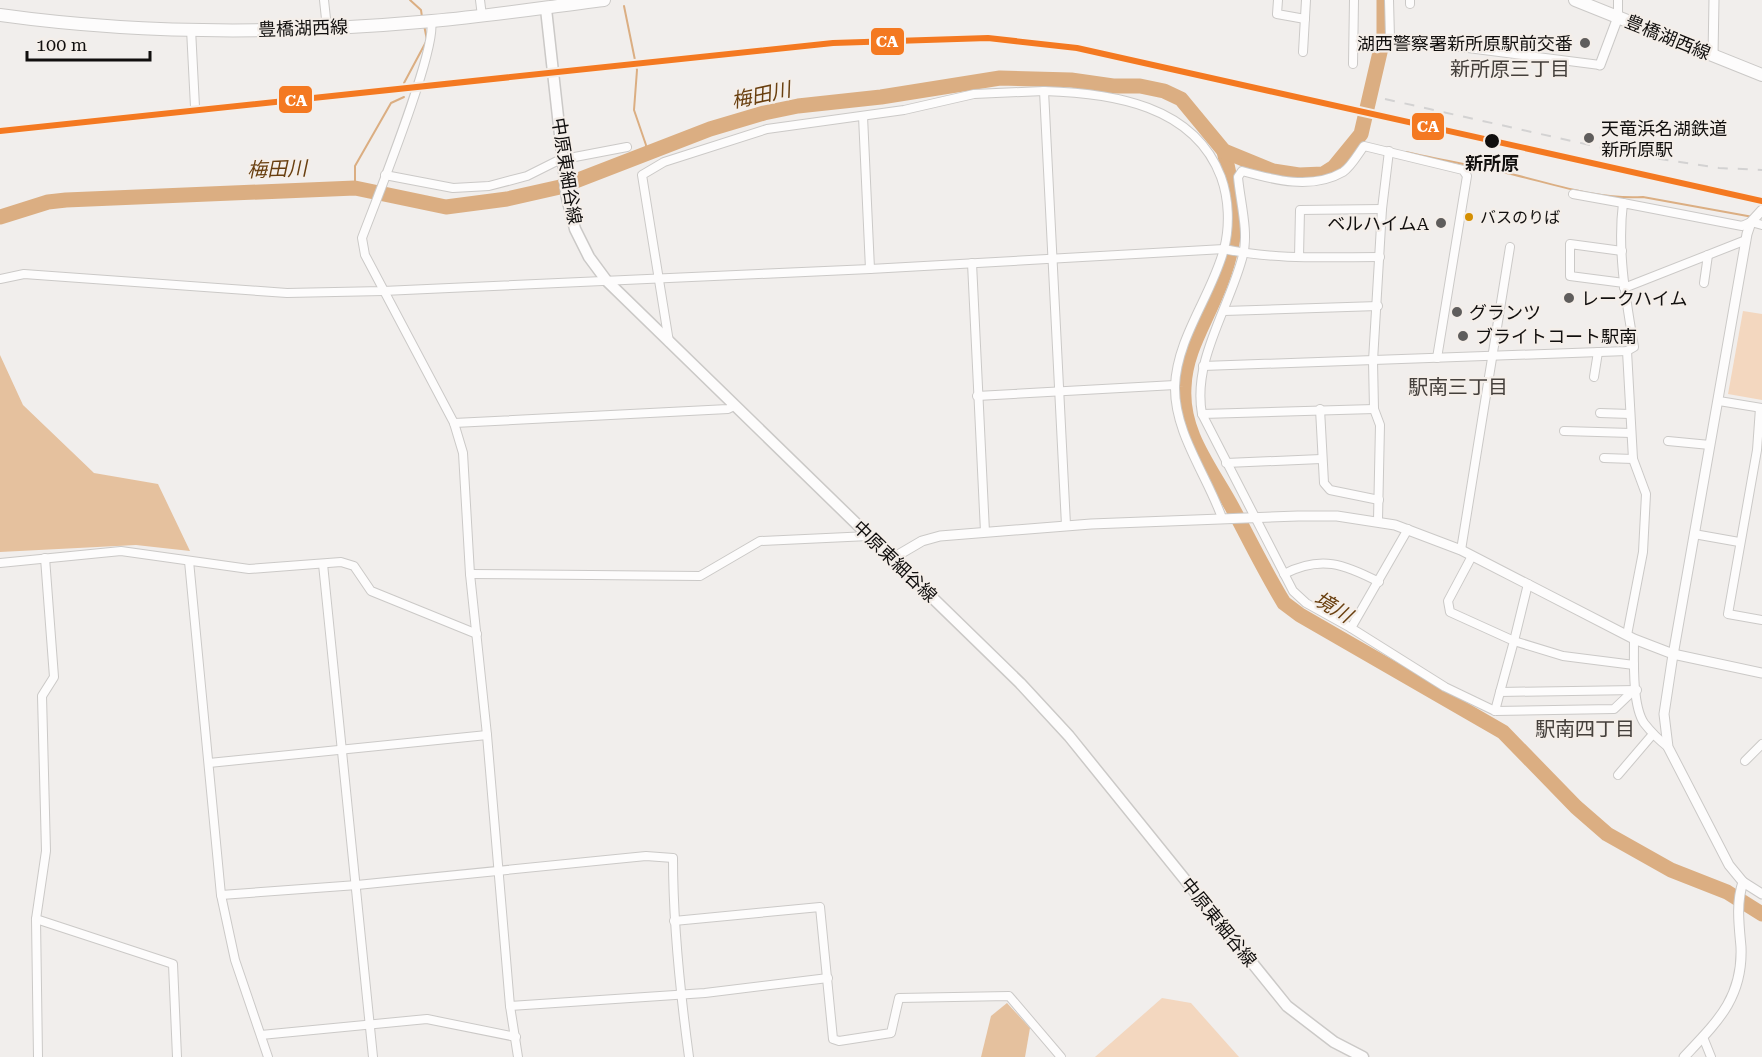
<svg xmlns="http://www.w3.org/2000/svg" width="1762" height="1057" font-family="'Roboto Serif','Noto Sans JP',serif">
<rect width="100%" height="100%" fill="#f1eeec"/>
<g fill="#f3d7bf">
<polygon points="1743,311 1762,314 1762,400 1728,394"/>
<polygon points="1162,998 1191,1003 1239,1057 1095,1057"/>
</g>
<g fill="#e5c19e">
<polygon points="0,355 23,405 94,473 158,484 190,551 136,545 0,552"/>
<polygon points="1007,1003 1030,1028 1025,1057 981,1057 991,1016"/>
</g>
<g fill="none" stroke-linecap="round" stroke-linejoin="round">
<g stroke="#dbae82" stroke-width="2">
<polyline points="410,0 421,10 422,17"/>
<polyline points="624,6 637,70 634,110 646,145 645,156"/>
<polyline points="404,83 427,40 424,25"/>
<path d="M1406 152C1441 160 1476 166 1511 174 1553 184 1599 200 1643 197L1753 217"/>
<polyline points="355,188 355,166 391,103 404,97"/>
</g>
<g stroke="#dbae82" stroke-width="15">
<path d="M1224 151C1238 210 1240 240 1215 297 1203 326 1185 354 1184 387 1181 433 1211 468 1232 507 1249 539 1265 572 1284 603L1300 615 1503 732 1576 807 1607 834 1671 870 1727 892 1762 914"/>
<polyline points="0,217 48,202 66,200 355,188 446,207 507,199 560,187 710,129 764,113 798,106 881,97 1000,78 1071,80 1113,86 1140,86 1164,91 1181,99 1224,151 1273,171 1299,175 1323,174 1334,167 1361,134 1384,35 1384,0"/>
</g>
<g stroke="#cbc9c7" stroke-width="10">
<g id="minor">
<polyline points="324,0 327,28"/>
<polyline points="480,0 482,16"/>
<polyline points="1278,0 1277,14 1305,19"/>
<polyline points="1389,0 1390,38 1600,65"/>
<polyline points="1618,0 1618,17"/>
<polyline points="1410,4 1410,0"/>
<path d="M431 22C438 47 375 203 362 238L365 255 454 423 463 453 470 574 487 735 510 1006 518 1057"/>
<polyline points="191,29 195,107"/>
<polyline points="1303,52 1306,0"/>
<polyline points="1353,64 1354,0"/>
<path d="M1044 91C1112 93 1194 105 1221 177 1229 199 1230 226 1224 249 1212 295 1177 337 1175 386 1174 433 1207 475 1222 518"/>
<polyline points="863,116 870,269"/>
<polyline points="385,175 453,188 489,186 527,176 559,160 627,147"/>
<polyline points="1573,194 1623,203"/>
<polyline points="1622,251 1570,244 1570,276 1624,283"/>
<polyline points="1299,257 1300,210 1382,209"/>
<polyline points="972,263 985,532"/>
<path d="M0 279 24 274 287 293 383 291 870 269 1224 249C1275 260 1328 257 1380 257"/>
<polyline points="1704,283 1708,255"/>
<polyline points="1624,288 1746,240"/>
<polyline points="1224,311 1378,306"/>
<polyline points="669,342 642,175 664,162 767,129 904,110 974,94 1044,91 1066,525"/>
<path d="M1203 366 1627 351 1634 347C1626 300 1617 251 1623 203L1742 226 1751 222 1762 225"/>
<polyline points="1594,377 1598,352"/>
<polyline points="977,396 1175,385"/>
<polyline points="1719,401 1762,408"/>
<polyline points="1760,408 1757,450 1728,614 1762,620"/>
<polyline points="1320,409 1324,483 1330,490 1379,500"/>
<polyline points="1600,413 1630,414"/>
<polyline points="1202,414 1374,409"/>
<polyline points="454,423 728,409 734,406"/>
<polyline points="1564,431 1631,433"/>
<polyline points="1668,441 1710,445"/>
<polyline points="1604,458 1633,459"/>
<polyline points="1226,463 1321,459"/>
<polyline points="1378,520 1380,425 1374,409 1373,361 1382,209 1389,151"/>
<polyline points="1408,529 1351,628 1445,687 1495,711 1500,692 1637,690"/>
<polyline points="1694,534 1739,542"/>
<polyline points="1461,550 1510,247"/>
<polyline points="1472,556 1448,601 1450,612 1514,641 1500,692"/>
<polyline points="189,561 221,895 235,960 268,1057"/>
<polyline points="0,563 121,551 249,569 341,562 354,566 371,591 477,634"/>
<polyline points="323,564 373,1057"/>
<polyline points="470,574 700,576 760,541 869,536"/>
<path d="M1284 574C1321 555 1344 564 1379 582"/>
<polyline points="1528,584 1514,641 1563,656 1634,665"/>
<path d="M1351 628 1306 603 1293 591 1202 414C1192 360 1230 307 1243 255 1249 232 1240 201 1238 177L1242 171C1274 180 1312 190 1343 172 1351 167 1358 154 1364 146L1463 170 1467 176 1437 358"/>
<polyline points="1627,635 1643,552 1646,494 1633,459 1627,351"/>
<path d="M1634 639C1634 661 1632 705 1644 723 1651 732 1659 740 1668 747"/>
<polyline points="1495,711 1614,709 1634,690"/>
<polyline points="1745,761 1762,744"/>
<polyline points="209,763 487,735"/>
<polyline points="1618,775 1653,734"/>
<path d="M221 895 357 885 646 856 673 858C673 925 680 991 689 1057"/>
<polyline points="36,919 173,964 177,1057"/>
<polyline points="674,921 820,907 833,1039 839,1041 891,1033 899,998 1009,996 1061,1057"/>
<polyline points="510,1006 705,993 828,978"/>
<polyline points="261,1035 427,1019 516,1037"/>
<polyline points="1703,1037 1711,1057"/>
<polyline points="38,1057 36,919 46,851 42,696 54,677 45,558"/>
</g>
</g>
<g stroke="#cbc9c7" stroke-width="11">
<g id="tertiary">
<polyline points="1713,55 1714,0"/>
<polyline points="1600,65 1618,17"/>
<polyline points="1762,210 1751,222 1747,234 1672,661 1664,714 1668,747 1729,865 1743,882 1762,894"/>
<polyline points="893,558 922,541 940,536 1091,524 1298,516 1337,516 1395,525 1461,550 1634,639 1673,654 1762,673"/>
<path d="M1684 1057C1717 1022 1743 998 1741 947 1739 925 1736 903 1743 882"/>
</g>
</g>
<g stroke="#cbc9c7" stroke-width="13">
<polyline id="secondary" points="546,9 567,198 575,229 589,257 606,280 1020,683 1069,736 1287,1006 1334,1042 1363,1057"/>
</g>
<g stroke="#cbc9c7" stroke-width="14">
<g id="primary">
<polyline points="1575,0 1762,75"/>
<path d="M0 15C143 35 289 34 432 21 490 16 547 7 604 0"/>
</g>
</g>
<use href="#minor" stroke="#fdfcfc" stroke-width="8"/>
<use href="#tertiary" stroke="#fdfcfc" stroke-width="9"/>
<use href="#secondary" stroke="#fdfcfc" stroke-width="10"/>
<use href="#primary" stroke="#fdfcfc" stroke-width="12"/>
<polyline stroke="#d3d2d2" stroke-width="2" stroke-dasharray="10 10" stroke-linecap="butt" points="1385,99 1634,155 1719,168 1762,170"/>
<g stroke="#f4eee9" stroke-width="10">
<polyline id="rail-1" points="0,131 833,43 988,38 1077,48 1762,201"/>
</g>
<use href="#rail-1" stroke="#f47921" stroke-width="6"/>
</g>
<g fill="#5f5d5c" stroke="#f4eee9" stroke-width="2">
<circle cx="1585" cy="43" r="6"/>
<circle cx="1589" cy="138" r="6"/>
<circle cx="1441" cy="223" r="6"/>
<circle cx="1569" cy="298" r="6"/>
<circle cx="1457" cy="312" r="6"/>
<circle cx="1463" cy="336" r="6"/>
</g>
<circle fill="#110f0e" stroke="#f4eee9" stroke-width="2" cx="1492" cy="141" r="8"/>
<circle fill="#d48f02" stroke="#f4eee9" stroke-width="2" cx="1469" cy="217" r="5"/>
<g text-anchor="middle" dominant-baseline="central" stroke-width="4.5" stroke-linejoin="round" paint-order="stroke">
<g font-size="16" fill="#110f0e" stroke="#f4eee9" text-anchor="start">
<text x="1480" y="217">バスのりば</text>
</g>
<g font-size="18" fill="#110f0e" stroke="#f4eee9">
<text transform="translate(303 28) rotate(-2)">豊橋湖西線</text>
<text transform="translate(1668 37) rotate(22)">豊橋湖西線</text>
<text transform="translate(567 171) rotate(81)">中原東細谷線</text>
<text transform="translate(895 561) rotate(44)">中原東細谷線</text>
<text transform="translate(1219 922) rotate(51)">中原東細谷線</text>
</g>
<g font-size="18" fill="#110f0e" stroke="#f4eee9" text-anchor="start">
<text x="1573" y="43" text-anchor="end">湖西警察署新所原駅前交番</text>
<text x="1601" y="128">天竜浜名湖鉄道<tspan x="1601" dy="21">新所原駅</tspan></text>
<text x="1429" y="223" text-anchor="end">ベルハイムA</text>
<text x="1581" y="298">レークハイム</text>
<text x="1469" y="312">グランツ</text>
<text x="1475" y="336">ブライトコート駅南</text>
</g>
<g font-size="18" font-weight="bold" fill="#110f0e" stroke="#f4eee9">
<text x="1492" y="163">新所原</text>
</g>
<g font-size="20" fill="#45403c" stroke="#f4eee9">
<text x="1510" y="69">新所原三丁目</text>
<text x="1458" y="387">駅南三丁目</text>
<text x="1585" y="729">駅南四丁目</text>
</g>
<g font-size="20" font-style="italic" fill="#693f0f" stroke="#f4eee9">
<text transform="translate(761 95) rotate(-12)">梅田川</text>
<text transform="translate(277 169) rotate(-2)">梅田川</text>
<text transform="translate(1333 607) rotate(31)">境川</text>
</g>
</g>
<g stroke="#f4eee9" stroke-width="2">
<rect x="870" y="27" width="35" height="29" rx="6" fill="#f47921"/>
<rect x="278" y="85" width="35" height="29" rx="6" fill="#f47921"/>
<rect x="1411" y="112" width="34" height="29" rx="6" fill="#f47921"/>
</g>
<g font-size="16" text-anchor="middle" font-weight="bold" fill="#fff">
<text x="887" y="47">CA</text>
<text x="296" y="106">CA</text>
<text x="1428" y="132">CA</text>
</g>
<path d="M27 51v9h123v-9" fill="none" stroke="#110f0e" stroke-width="3"/>
<text x="36" y="51" font-size="18" fill="#110f0e" stroke="#f4eee9" stroke-width="4.5" paint-order="stroke">100 m</text>
</svg>
